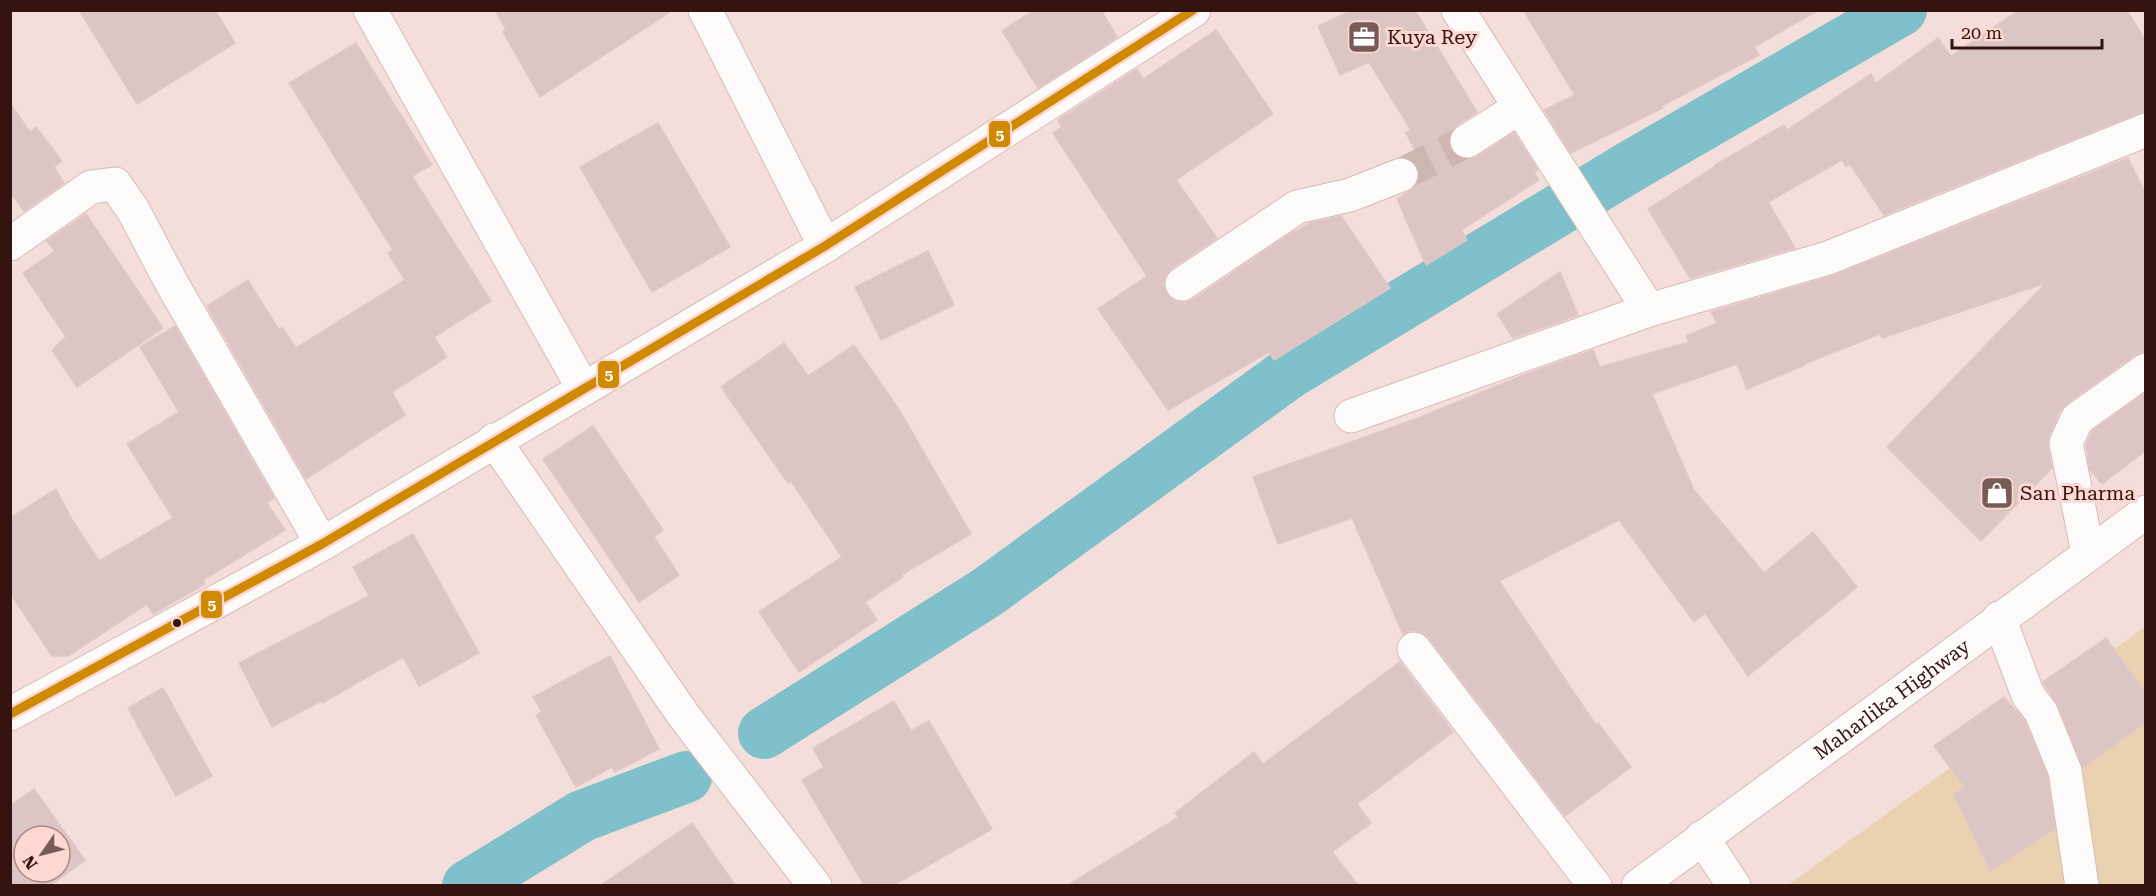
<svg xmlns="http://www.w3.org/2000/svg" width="2156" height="896" font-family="'Roboto Serif',serif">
<rect width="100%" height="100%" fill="#f3dedb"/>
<polygon fill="#ead2b0" points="2145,627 2145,885 1788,885"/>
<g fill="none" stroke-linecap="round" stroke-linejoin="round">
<g stroke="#80c0ca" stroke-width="52">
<polyline points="764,733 986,593 1289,373 1633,165 1901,10"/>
<polyline points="468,886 582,816 686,777"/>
</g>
</g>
<g fill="#dcc5c5" stroke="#e1c7c8" stroke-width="1.5" fill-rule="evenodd">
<polygon points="79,10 215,10 235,43 137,104"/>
<polygon points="495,10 673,10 540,97 503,32 506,30"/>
<polygon points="1034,10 1101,10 1117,37 1038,88 1002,31"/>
<polygon points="1353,10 1415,10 1477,112 1457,125 1450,133 1448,142 1451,151 1458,157 1467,160 1477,157 1514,133 1538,170 1534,172 1539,180 1461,230 1467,240 1426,265 1397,199 1430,178 1406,133 1411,130 1369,62 1340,75 1318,26"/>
<polygon points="1523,10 1819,10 1754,47 1759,55 1662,106 1663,108 1571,153 1544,110 1575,95"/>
<polygon points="2019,10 2127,10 2145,40 2145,112 2139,113 1884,215 1850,164 1846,167 1842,160 1768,202 1795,248 1690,278 1648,209 1716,166 1715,165 1784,125 1787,130 1871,74 1876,83 1938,38 1951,56"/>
<polygon points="1216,30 1273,114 1176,180 1217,238 1171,269 1166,275 1163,285 1167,295 1174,301 1184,303 1192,300 1287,236 1310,223 1341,216 1390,288 1274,360 1269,352 1168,410 1098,309 1147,276 1053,133 1062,127 1058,120 1137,69 1143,79"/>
<polygon points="356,43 432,165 412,176 491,301 434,337 447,357 392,392 405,415 306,479 207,306 248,280 279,330 282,327 296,348 405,280 388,253 393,250 289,83"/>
<polygon points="10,103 30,132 36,127 62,161 54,167 64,183 24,211 14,197 10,199"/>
<polygon points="658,123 730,247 652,292 580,167"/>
<polygon points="2128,158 2145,192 2145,351 2135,355 2066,404 2060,411 2049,436 2048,447 2052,468 1981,541 1887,447 2046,283 1882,338 1880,334 1804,364 1805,365 1747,389 1737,364 1652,394 1694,490 1764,573 1813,532 1857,587 1748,676 1705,613 1694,622 1619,520 1499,581 1596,725 1598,723 1631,767 1565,816 1429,638 1422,632 1412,630 1403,634 1352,518 1278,544 1253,477 1418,418 1526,374 1593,350 1600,367 1689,342 1686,336 1717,323 1711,312 1835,275"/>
<polygon points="86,214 163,328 77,387 52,350 66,337 23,273 55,251 47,241"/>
<polygon points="928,251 954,305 881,340 855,287"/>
<polygon points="1560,272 1578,315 1513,338 1497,314"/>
<polygon points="175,326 274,498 267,503 285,530 203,580 205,584 153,614 147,604 68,656 52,656 10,593 10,518 56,489 71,518 99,561 173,518 127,444 179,412 140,347"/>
<polygon points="784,343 808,376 854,345 900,411 971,534 901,575 903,577 865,602 877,620 799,672 759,612 842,557 791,481 788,483 721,387"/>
<polygon points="2145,393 2145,451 2102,484 2090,470 2086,445 2092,431"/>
<polygon points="593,426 663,530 654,537 679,575 639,602 543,459"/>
<polygon points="413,534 479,653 419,686 403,657 322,703 321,701 272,727 239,663 369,596 353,567"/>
<polygon points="2106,638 2145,693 2145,723 2083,767 2058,705 2043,682"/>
<polygon points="610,656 659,749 615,772 612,767 576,787 536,715 542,712 533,697"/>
<polygon points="1400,662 1453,732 1357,804 1371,823 1332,852 1358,885 1068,885 1179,817 1175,813 1254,752 1263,764"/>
<polygon points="163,688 212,776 176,796 128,708"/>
<polygon points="2004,697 2025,721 2047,776 2055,829 1990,871 1954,794 1965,787 1934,746"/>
<polygon points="894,701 911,731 929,721 992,829 894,885 864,885 802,780 824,767 813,748"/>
<path d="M34 789 85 860 51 885H10V806ZM24 836H60V872H24Z"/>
<polygon points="692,823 735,885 601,885"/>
</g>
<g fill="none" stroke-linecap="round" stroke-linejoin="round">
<polyline stroke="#cdb6b2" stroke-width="33" stroke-dasharray="33 16" stroke-linecap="butt" points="1401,175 1467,141"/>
<g stroke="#d5bbb7" stroke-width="35">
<g id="minor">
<polyline points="370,10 583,388"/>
<polyline points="705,10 825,246"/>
<polyline points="1458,10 1649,310 1828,258 2146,130"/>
<polyline points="1467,141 1519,108"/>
<polyline points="10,244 91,187 115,184 133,210 171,282 322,544"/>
<polyline points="1182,284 1297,207 1350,195 1401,175"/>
<polyline points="1351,416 1649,310"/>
<polyline points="494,440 684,716 815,886"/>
<polyline points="2088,553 2066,443 2077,419 2146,370"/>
<polyline points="1999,618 2028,695 2041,712 2065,771 2082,886"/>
<polyline points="1414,649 1595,886"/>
<polyline points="10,714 322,544 825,246 1194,10"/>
<polyline points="1702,837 1734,886"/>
</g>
</g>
<g stroke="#d5bbb7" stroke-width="35">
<g id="highway">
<path id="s1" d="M1638 886 2146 512"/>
</g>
</g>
<use href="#minor" stroke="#fdfafa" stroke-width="33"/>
<use href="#highway" stroke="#fdfafa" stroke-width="33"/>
<g stroke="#fdd7d1" stroke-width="14">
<polyline id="bus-1" points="10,714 322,544 825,246 1193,10"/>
</g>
<use href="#bus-1" stroke="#d08903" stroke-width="9"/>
</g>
<defs>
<g id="office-square" transform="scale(1.725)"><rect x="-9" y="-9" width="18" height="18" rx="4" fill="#785b56" stroke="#fdd7d1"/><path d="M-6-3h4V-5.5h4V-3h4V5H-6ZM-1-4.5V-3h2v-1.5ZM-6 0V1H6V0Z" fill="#fff"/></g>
<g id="shop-square" transform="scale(1.725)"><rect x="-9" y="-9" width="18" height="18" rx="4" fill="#785b56" stroke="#fdd7d1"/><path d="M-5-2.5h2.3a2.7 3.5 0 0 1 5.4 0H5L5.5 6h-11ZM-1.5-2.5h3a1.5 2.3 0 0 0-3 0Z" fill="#fff"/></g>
</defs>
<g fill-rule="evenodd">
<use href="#office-square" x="1364" y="37"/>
<use href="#shop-square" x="1997" y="493"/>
</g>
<circle fill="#35140f" stroke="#fdd7d1" stroke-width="2" cx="177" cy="623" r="5"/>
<g text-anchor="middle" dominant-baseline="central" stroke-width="6" stroke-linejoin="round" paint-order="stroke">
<g font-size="20" fill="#35140f" stroke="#fdd7d1" text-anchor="start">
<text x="1387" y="37">Kuya Rey</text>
<text x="2020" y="493">San Pharma</text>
</g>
<g font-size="20" fill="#35140f" stroke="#fdd7d1">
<text stroke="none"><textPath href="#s1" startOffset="315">Maharlika Highway</textPath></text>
</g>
</g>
<g stroke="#fdd7d1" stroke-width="2">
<rect x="988" y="120" width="23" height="28" rx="6" fill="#d08903"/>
<rect x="597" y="360" width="23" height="29" rx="6" fill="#d08903"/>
<rect x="200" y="590" width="23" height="29" rx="6" fill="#d08903"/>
</g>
<g font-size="16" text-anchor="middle" font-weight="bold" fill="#fff">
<text x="1000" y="140">5</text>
<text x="609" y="380">5</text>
<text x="212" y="610">5</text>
</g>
<rect width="2156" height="896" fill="none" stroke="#35140f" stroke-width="24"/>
<g transform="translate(42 854) rotate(235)"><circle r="28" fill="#fdd7d1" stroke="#ad8983" stroke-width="1.5"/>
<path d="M0-4.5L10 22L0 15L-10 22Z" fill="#785b56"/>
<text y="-9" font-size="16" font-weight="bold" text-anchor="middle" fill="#35140f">N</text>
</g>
<path d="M1952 39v9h150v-9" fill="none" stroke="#35140f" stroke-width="3"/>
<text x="1961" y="39" font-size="18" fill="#35140f" stroke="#fdd7d1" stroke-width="4.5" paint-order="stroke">20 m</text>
</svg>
